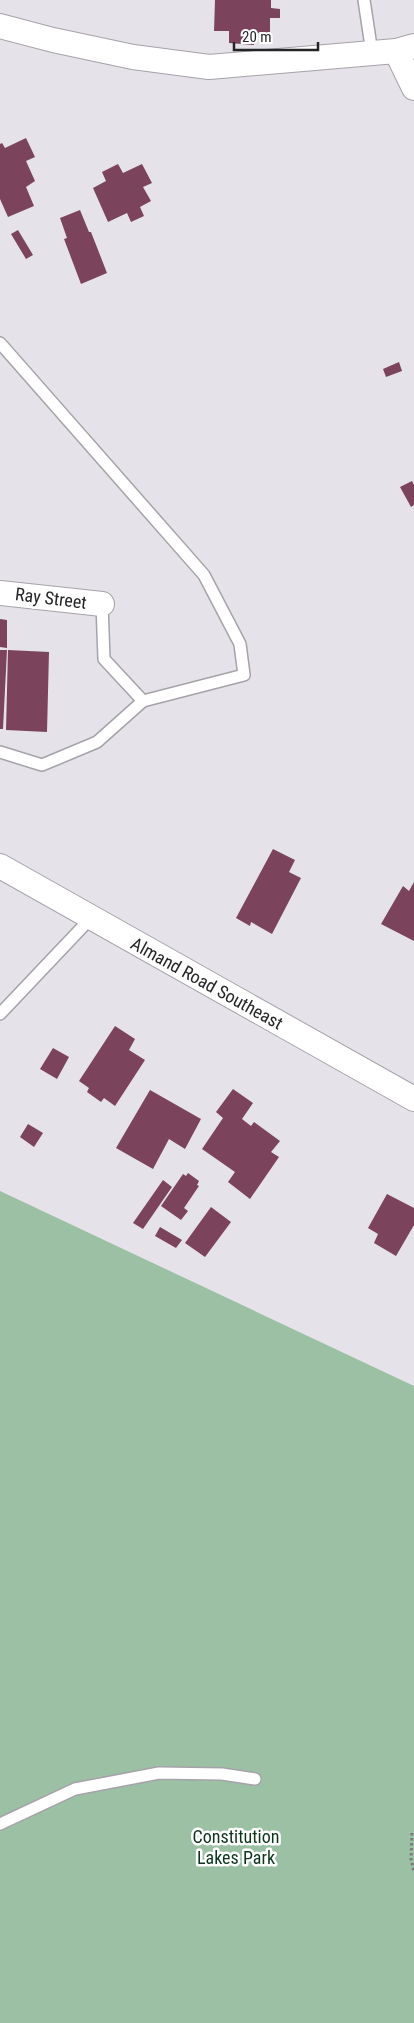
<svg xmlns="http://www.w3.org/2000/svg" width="414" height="2023" font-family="'Roboto Condensed',sans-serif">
<rect width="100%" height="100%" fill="#e6e2ea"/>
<polygon fill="#9bc0a4" points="0,1191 414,1386 414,2023 0,2023"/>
<g fill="#7b445c">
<polygon points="215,0 271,0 271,8 280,9 280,18 270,18 270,33 255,33 254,45 229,43 229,31 214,31"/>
<polygon points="26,138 35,157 26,161 35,181 26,187 34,206 8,217 0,199 0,144 2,143 5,148"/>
<polygon points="118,164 123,173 142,164 152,183 143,187 151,201 140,207 144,216 131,222 127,213 108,222 93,188 106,181 102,172"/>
<polygon points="80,210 89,232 91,232 107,273 81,284 64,239 67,238 60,218"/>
<polygon points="18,230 33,255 26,259 11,234"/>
<polygon points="399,362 402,371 386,377 383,369"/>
<polygon points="412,481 414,485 414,505 411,507 400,487"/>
<polygon points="0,619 7,620 7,648 0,647"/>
<polygon points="0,650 7,650 3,729 0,729"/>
<polygon points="8,650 49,652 47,732 6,730"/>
<polygon points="273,849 295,860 289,872 301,878 272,934 251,922 250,926 236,918"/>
<polygon points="414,882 414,941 381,924 403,886 409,891"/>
<polygon points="115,1026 135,1039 129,1050 145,1060 115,1106 104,1098 101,1102 87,1092 89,1088 79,1081"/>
<polygon points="53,1048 69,1057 57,1079 40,1069"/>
<polygon points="233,1089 253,1103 242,1119 251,1126 254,1122 280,1141 271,1152 279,1157 250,1199 228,1182 235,1172 202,1149 223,1118 216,1112"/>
<polygon points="150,1090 201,1119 185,1149 169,1139 153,1169 116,1148"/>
<polygon points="28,1124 43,1133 34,1147 20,1137"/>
<polygon points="188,1173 199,1181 197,1185 199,1186 184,1208 188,1211 181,1220 161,1206 183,1174 186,1176"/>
<polygon points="163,1180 172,1187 143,1229 133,1223"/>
<polygon points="387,1194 414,1208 414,1225 396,1256 374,1243 378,1234 368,1228"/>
<polygon points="211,1207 231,1222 205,1257 185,1243"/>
<polygon points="160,1227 182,1240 176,1248 155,1236"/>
</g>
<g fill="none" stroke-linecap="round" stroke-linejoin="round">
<g stroke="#a6a2a9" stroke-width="14">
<g id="service">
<polyline points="364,0 372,53"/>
<polyline points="0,343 204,575 240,644 244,675 143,701 104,659 102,604"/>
<polyline points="0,752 42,765 97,742 143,701"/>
<polyline points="0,1014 91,918"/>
<polyline points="0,1824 75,1789 159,1773 222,1774 255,1779"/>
</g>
</g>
<g stroke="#a6a2a9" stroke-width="26">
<g id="minor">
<polyline points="0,26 53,40 133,57 209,67 396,51 414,46"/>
<polyline points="396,51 414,88"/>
<polyline points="0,593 102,604"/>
<polyline points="0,866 414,1099"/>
</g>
</g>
<polyline stroke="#7d7b80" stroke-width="3" stroke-dasharray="2.5 2.5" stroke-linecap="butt" points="412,1833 411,1859 414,1872"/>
<use href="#service" stroke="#fff" stroke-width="11"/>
<use href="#minor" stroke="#fff" stroke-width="24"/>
</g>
<g text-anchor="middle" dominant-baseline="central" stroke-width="5" stroke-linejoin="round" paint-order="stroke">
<g font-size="18" fill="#252427" stroke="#fff">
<text transform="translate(51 598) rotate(7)">Ray Street</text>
<text transform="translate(207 983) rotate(29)">Almand Road Southeast</text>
</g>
<g font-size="18" fill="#0b361b" stroke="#fff">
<text x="236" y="1836">Constitution<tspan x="236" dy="21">Lakes Park</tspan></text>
</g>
</g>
<path d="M234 42v8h84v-8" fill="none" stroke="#252427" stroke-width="2.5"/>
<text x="242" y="42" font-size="15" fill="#252427" stroke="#ffffff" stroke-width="4" paint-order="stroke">20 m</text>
</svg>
